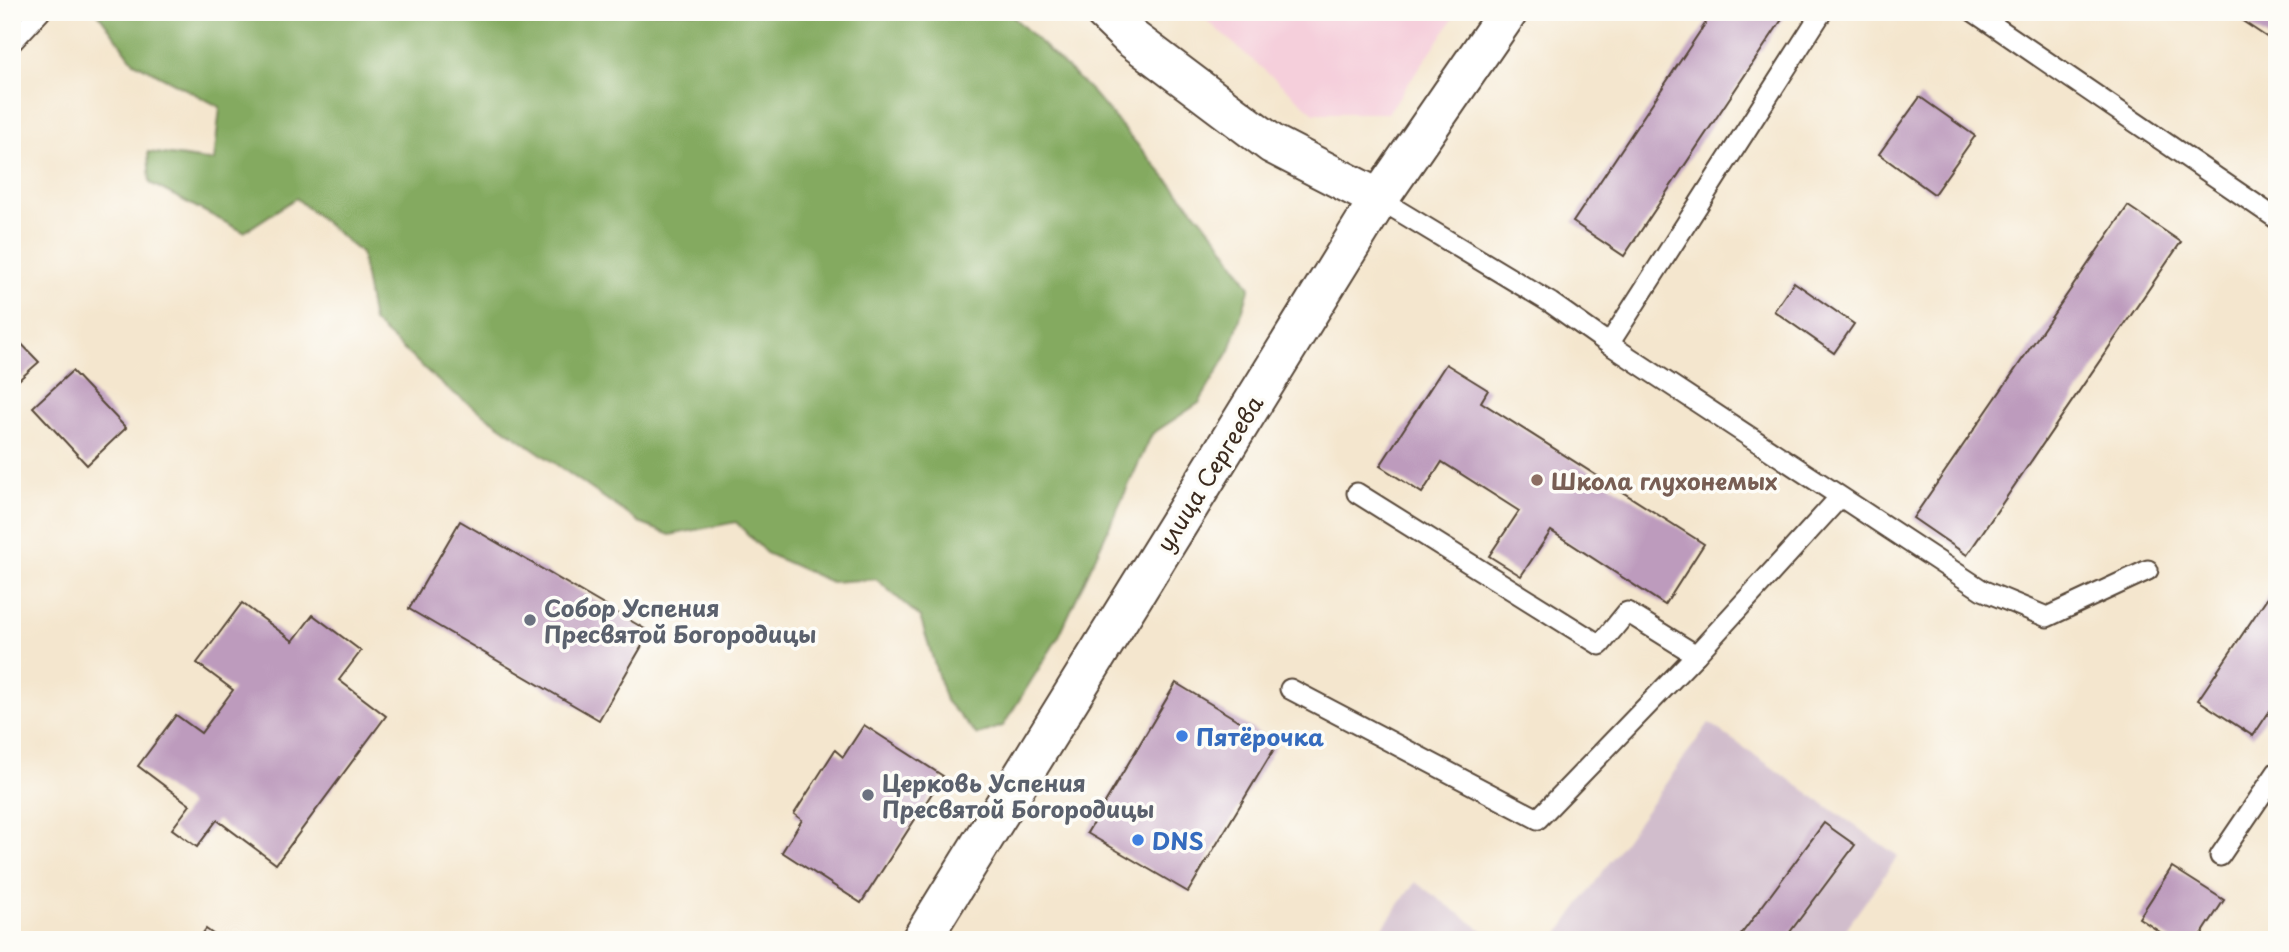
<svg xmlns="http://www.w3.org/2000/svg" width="2289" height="952" font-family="'Playpen Sans',sans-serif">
<rect width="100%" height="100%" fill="#fdfcf7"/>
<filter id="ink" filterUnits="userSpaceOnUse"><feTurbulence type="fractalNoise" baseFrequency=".0143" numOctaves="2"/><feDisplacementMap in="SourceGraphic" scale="14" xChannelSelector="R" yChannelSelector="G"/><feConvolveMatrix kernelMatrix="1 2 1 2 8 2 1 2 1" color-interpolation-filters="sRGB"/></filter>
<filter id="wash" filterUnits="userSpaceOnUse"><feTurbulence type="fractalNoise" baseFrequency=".00686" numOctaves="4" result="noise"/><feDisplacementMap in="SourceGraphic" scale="28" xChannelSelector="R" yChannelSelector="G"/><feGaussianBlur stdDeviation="1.57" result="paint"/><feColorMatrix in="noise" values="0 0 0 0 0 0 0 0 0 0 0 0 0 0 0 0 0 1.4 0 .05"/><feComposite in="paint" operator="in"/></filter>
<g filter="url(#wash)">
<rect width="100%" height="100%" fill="#f4e6ce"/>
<polygon fill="#f5cfdb" points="1197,12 1458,12 1388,113 1314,113"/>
<g fill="#d1bdcc">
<polygon points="1709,723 1898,856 1838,940 1554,940"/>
<polygon points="1415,882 1496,940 1374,940"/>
</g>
<polygon fill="#84aa60" stroke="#606a3f" stroke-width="2" points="97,12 1008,12 1092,92 1218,238 1250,287 1230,350 1199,403 1152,434 1059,636 1003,726 977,735 946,701 920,617 876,579 831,582 766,553 736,522 670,535 642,524 445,387 373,322 361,253 296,198 244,232 150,183 148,152 214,161 220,107 134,62"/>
<g id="blocks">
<g fill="#bd9bbd">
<polygon points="12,12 24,12 12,26"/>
<polygon points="1713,12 1787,12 1624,256 1573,222"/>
<polygon points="2229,12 2277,12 2277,44"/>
<polygon points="1920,97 1975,136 1934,194 1879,154"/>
<polygon points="2128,206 2181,242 1967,555 1913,518"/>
<polygon points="1794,282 1854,324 1834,353 1774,311"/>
<polygon points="12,334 39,362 12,386"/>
<polygon points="1446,364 1488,390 1481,402 1704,544 1665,605 1551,531 1521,576 1489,556 1519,511 1442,462 1422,493 1380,466"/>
<polygon points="72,371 126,428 87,465 33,407"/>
<polygon points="460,521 650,632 599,720 409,609"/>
<polygon points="2277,583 2277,700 2253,736 2198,700"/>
<polygon points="242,603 293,641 313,615 361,651 339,680 386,716 276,864 217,820 197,847 172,829 190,805 138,766 176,715 201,733 233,690 197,663"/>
<polygon points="1176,683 1277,744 1188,892 1087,833"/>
<polygon points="864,725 943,776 861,903 782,852 802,820 794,814 835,750 843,757"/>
<polygon points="1824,823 1855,845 1784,940 1737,940"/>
<polygon points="2172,867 2224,900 2198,940 2172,940 2139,918"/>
<polygon points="206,929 221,940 198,940"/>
</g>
</g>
</g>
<g filter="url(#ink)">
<use href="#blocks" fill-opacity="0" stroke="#574638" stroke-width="2"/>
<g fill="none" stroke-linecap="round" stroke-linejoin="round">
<g stroke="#574638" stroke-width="23">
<g id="service">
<polyline points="1974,12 2277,219"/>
<polyline points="12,42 40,12"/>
<polyline points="1379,199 1551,303 1609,344 1982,590 2047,617 2148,570"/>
<polyline points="1609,344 1822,12"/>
<polyline points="1357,493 1600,645 1627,612 1696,655"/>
<polyline points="1290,689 1538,819 1696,655 1840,497"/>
<polyline points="2220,856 2277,772"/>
</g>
</g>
<g stroke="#574638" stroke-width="42">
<polyline id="minor" points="1104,12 1131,38 1272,144 1379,199"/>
</g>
<g stroke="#574638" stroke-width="42">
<polyline id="secondary" points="921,940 1379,199 1508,12"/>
</g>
<use href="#service" stroke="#fff" stroke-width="19"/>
<use href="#minor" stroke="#fff" stroke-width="38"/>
<use href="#secondary" stroke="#fff" stroke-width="38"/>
</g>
</g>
<circle fill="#8d6e63" stroke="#fdfcf7" stroke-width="2.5" cx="1537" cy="480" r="7"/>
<g fill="#6b7280" stroke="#fdfcf7" stroke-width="2.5">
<circle cx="530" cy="620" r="7"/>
<circle cx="868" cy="795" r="7"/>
</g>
<g fill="#3f7fe0" stroke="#fdfcf7" stroke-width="2.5">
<circle cx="1182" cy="736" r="7"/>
<circle cx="1138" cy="840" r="7"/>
</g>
<g text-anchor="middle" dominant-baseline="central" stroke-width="7" stroke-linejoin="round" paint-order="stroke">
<g font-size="23" fill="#3b2a1e" stroke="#fdfcf7">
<text transform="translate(1209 473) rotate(-58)">улица Сергеева</text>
</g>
<g font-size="23" font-weight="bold" fill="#785e54" stroke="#fdfcf7" text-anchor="start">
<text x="1551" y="480">Школа глухонемых</text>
</g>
<g font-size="23" font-weight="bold" fill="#5b616d" stroke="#fdfcf7" text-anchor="start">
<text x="544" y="607">Собор Успения<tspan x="544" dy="26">Пресвятой Богородицы</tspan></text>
<text x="882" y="782">Церковь Успения<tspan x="882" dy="26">Пресвятой Богородицы</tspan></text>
</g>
<g font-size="23" font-weight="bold" fill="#366cbe" stroke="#fdfcf7" text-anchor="start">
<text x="1196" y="736">Пятёрочка</text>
<text x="1152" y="840">DNS</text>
</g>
</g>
<rect width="2289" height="952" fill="none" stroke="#fdfcf7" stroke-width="42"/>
</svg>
